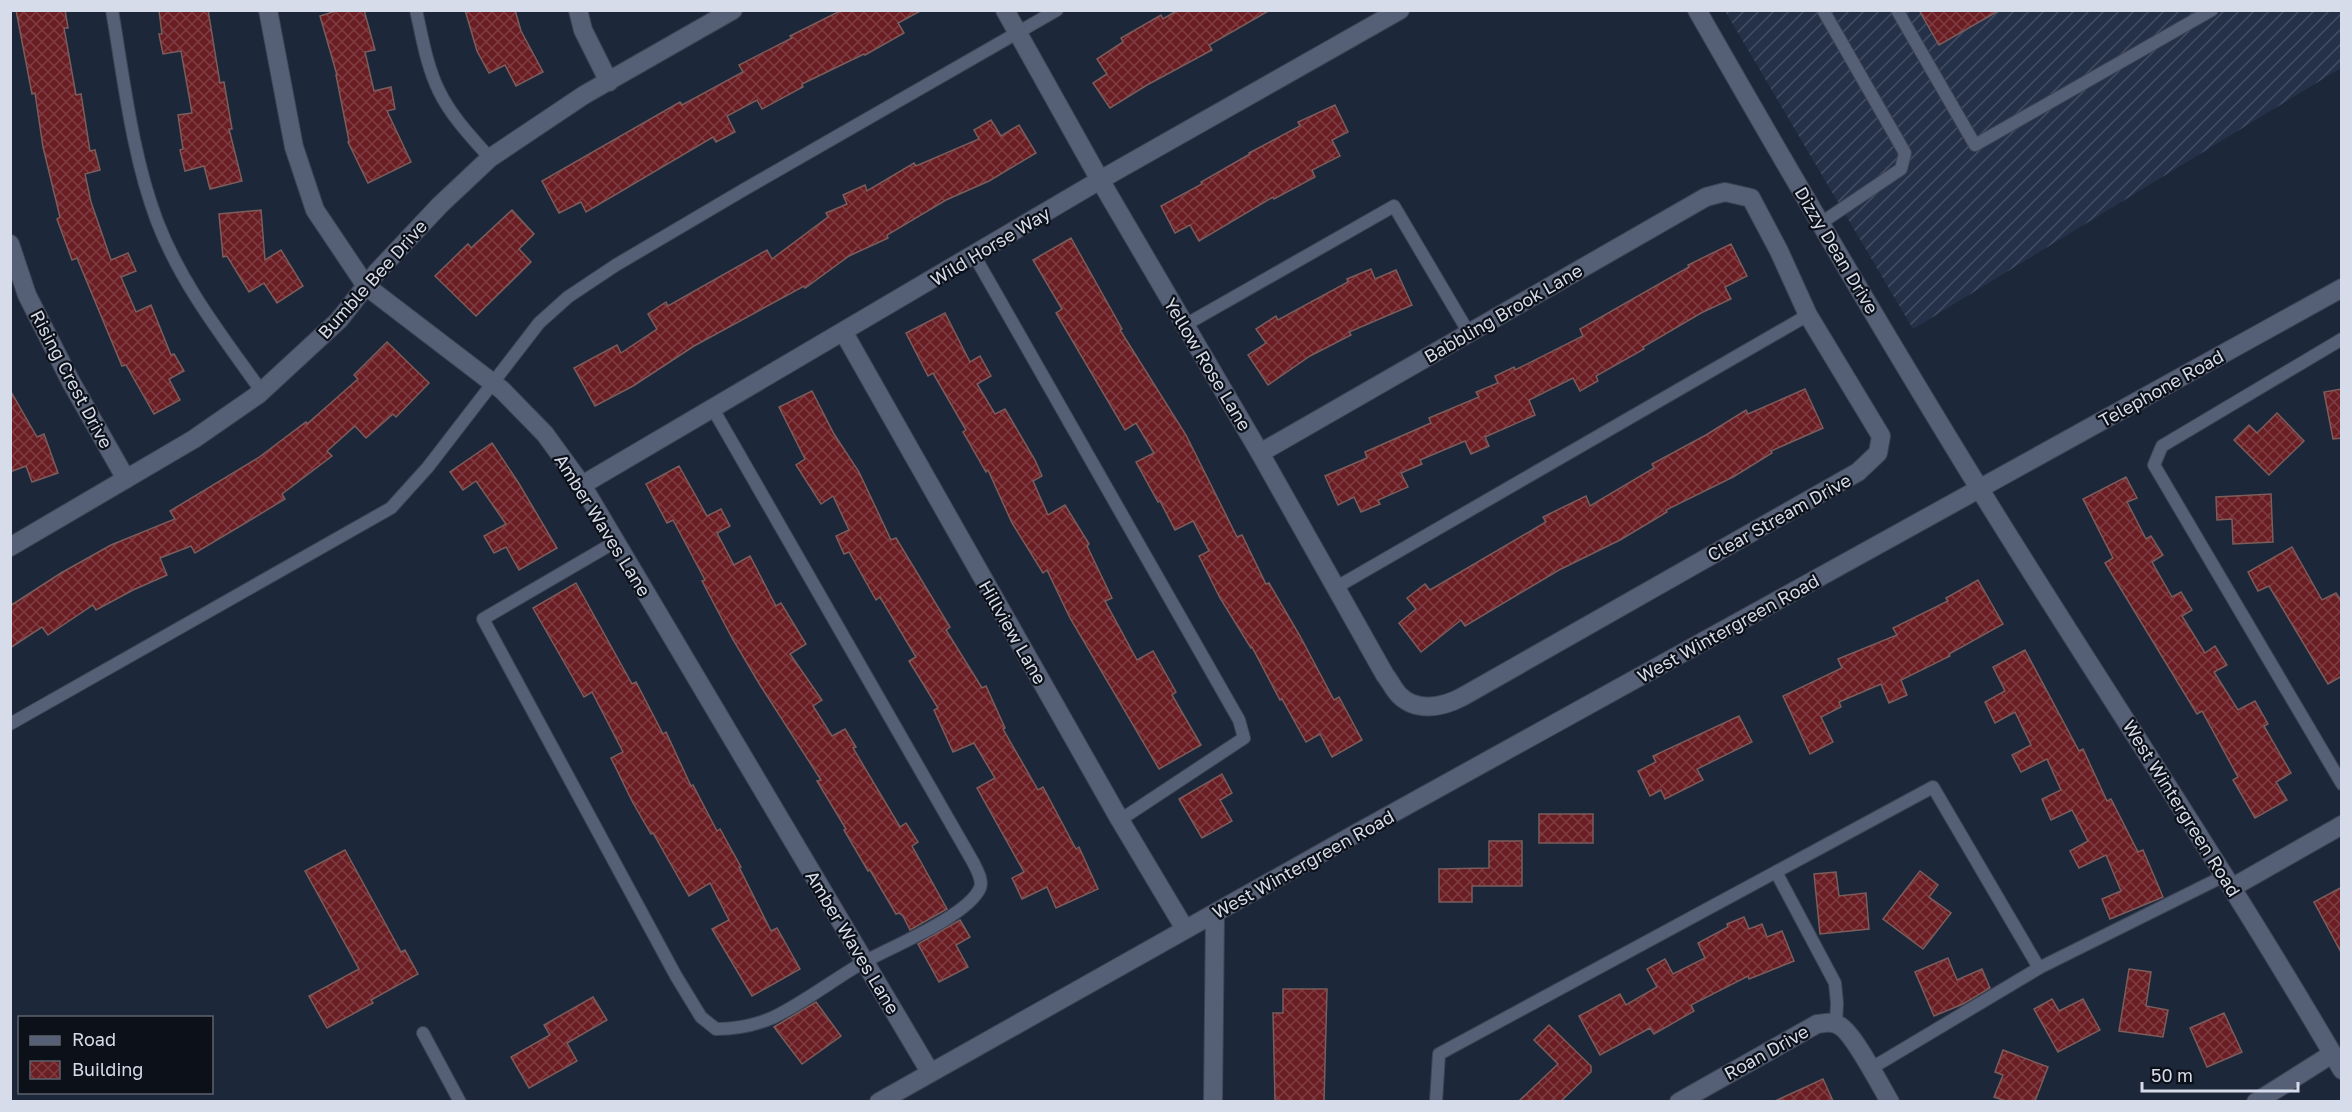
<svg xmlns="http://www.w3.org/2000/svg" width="2352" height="1112" font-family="'Golos Text',sans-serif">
<defs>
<pattern id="industrial-furrows" width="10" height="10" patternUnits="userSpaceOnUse" patternTransform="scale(1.5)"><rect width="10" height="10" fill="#253049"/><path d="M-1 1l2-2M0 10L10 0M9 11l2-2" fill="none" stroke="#444d63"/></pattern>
<pattern id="building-cross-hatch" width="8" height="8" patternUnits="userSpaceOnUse" patternTransform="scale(1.5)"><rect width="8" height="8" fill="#6a1e23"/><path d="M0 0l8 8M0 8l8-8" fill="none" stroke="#7f3e43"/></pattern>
</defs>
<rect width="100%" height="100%" fill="#1d273a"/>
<polygon fill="url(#industrial-furrows)" points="1725,11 2341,11 2341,68 1913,329"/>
<g fill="url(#building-cross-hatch)" stroke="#7a5d5c" stroke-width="1.5">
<polygon points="16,10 65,10 68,28 64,28 76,95 81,94 90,151 95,150 100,170 85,174 91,202 111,260 128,253 136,271 121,277 136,312 151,305 171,355 174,354 184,371 169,379 180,400 154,414 126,365 122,366 77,258 72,260 57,219 60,217 43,147 35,93 32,94"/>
<polygon points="159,10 208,10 220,83 224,82 232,129 229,129 242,181 210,189 204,166 185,171 180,150 183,149 178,115 192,113 181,51 163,54 159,34 162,34"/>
<polygon points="339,10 364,10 375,50 365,52 374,91 391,87 395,109 387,111 411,162 368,183 348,142 349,141 336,75 337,75 320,16"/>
<polygon points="465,10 515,10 521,31 543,72 516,86 505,65 489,73 477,51"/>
<polygon points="842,10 922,10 898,23 904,33 865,55 864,54 802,84 803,87 762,109 757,100 727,116 735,132 716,142 713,137 586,212 581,202 559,213 542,181 680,102 682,105 743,72 739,65 792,38 790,36"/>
<polygon points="1178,10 1270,10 1209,45 1212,50 1147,85 1110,108 1093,83 1107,74 1097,59 1123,42 1121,38 1161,15 1163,19"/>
<polygon points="1919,10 2000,10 1939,45"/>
<polygon points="1335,105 1348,132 1332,140 1340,156 1312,170 1315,177 1274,199 1273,197 1199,241 1190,225 1175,233 1161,206 1202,184 1201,182 1250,154 1249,153 1300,126 1298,122"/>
<polygon points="991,120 1001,136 1019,125 1036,153 989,181 946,200 887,235 888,238 849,256 805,288 804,286 694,346 633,386 595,406 574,368 617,345 621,353 657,329 648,314 666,302 668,306 767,250 772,259 828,217 826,213 847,204 843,195 865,185 867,191 914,163 916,166 979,139 974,130"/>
<polygon points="261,210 265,260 281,250 303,286 277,303 264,283 249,292 227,256 223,257 219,214"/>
<polygon points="512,210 534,234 519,249 531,262 476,316 435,276 468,244 471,248"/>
<polygon points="1071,238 1122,329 1120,330 1186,435 1237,537 1242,535 1266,584 1269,583 1300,636 1334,700 1339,697 1362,740 1332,757 1320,734 1306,742 1282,699 1280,700 1252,647 1251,648 1220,598 1199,556 1209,551 1193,521 1175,530 1160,501 1158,502 1136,462 1154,453 1136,423 1125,430 1056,313 1062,309 1033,260"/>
<polygon points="1731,244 1747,276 1725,287 1731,299 1701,313 1643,347 1644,349 1596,376 1598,381 1580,391 1573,378 1529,400 1535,415 1485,437 1489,446 1471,454 1465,441 1420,460 1422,464 1401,473 1408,487 1378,500 1380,504 1361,512 1354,497 1338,505 1325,476 1367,458 1365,452 1431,423 1429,418 1479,397 1476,392 1498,383 1495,376 1514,367 1515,370 1583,336 1580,329 1689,267 1688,265"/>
<polygon points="1371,269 1375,279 1396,270 1412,305 1349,332 1351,335 1310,356 1268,385 1248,355 1266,343 1256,329 1276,316 1278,320 1348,282 1347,279"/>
<polygon points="945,313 970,362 980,356 991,376 977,384 995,414 1005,409 1035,460 1042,476 1033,481 1048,515 1065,505 1089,544 1087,546 1112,598 1105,601 1137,660 1153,651 1176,692 1172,695 1201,745 1159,769 1070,618 1047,570 1043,573 1012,523 988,470 986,472 963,432 966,430 933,373 928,376 906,333"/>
<polygon points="387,342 429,383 396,417 393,414 366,438 355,426 327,451 332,456 282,494 285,499 247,522 195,553 191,546 160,558 167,575 133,590 96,610 93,605 48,635 42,627 10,648 10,606 61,573 111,545 175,519 170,511 258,458 306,422 307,424 358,379 354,375"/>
<polygon points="1805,389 1823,428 1771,451 1772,453 1733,477 1666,510 1667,512 1620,540 1559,570 1465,626 1461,620 1421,652 1399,623 1416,609 1407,598 1425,584 1430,590 1546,522 1543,517 1586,496 1590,506 1654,468 1652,464 1706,435 1746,410 1748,414"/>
<polygon points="2342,389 2342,438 2333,439 2324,392"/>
<polygon points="10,390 37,437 44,434 58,473 32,482 26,466 10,472"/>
<polygon points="812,391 834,434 859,472 891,540 896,538 950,627 946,630 982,688 986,686 1005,728 1003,729 1038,790 1043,787 1076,849 1079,847 1098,889 1056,908 1047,887 1022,899 1012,878 1024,872 977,788 995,778 974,743 953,752 934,710 938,708 909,661 916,657 880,597 876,600 849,552 844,554 836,536 849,530 833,496 821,504 796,465 805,459 779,407"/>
<polygon points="2277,413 2304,441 2269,475 2234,440 2249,425 2257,433"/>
<polygon points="492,443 518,482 557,548 519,570 506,547 494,553 484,536 506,524 476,481 463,490 450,472"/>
<polygon points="679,466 707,516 721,509 730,526 717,533 734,565 750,556 776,606 781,603 806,644 790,654 822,700 813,706 832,736 845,729 856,747 853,748 900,827 906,823 918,842 912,846 947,909 910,930 903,916 899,913 896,914 870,870 868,871 844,830 846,829 817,781 821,780 760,685 732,638 702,581 705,580 673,520 667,523 646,484"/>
<polygon points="2126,477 2137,498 2127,502 2146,539 2151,536 2163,555 2152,562 2172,597 2181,592 2192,610 2182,616 2205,653 2215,646 2227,665 2214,672 2238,710 2255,701 2268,724 2264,726 2291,773 2276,782 2287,800 2255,818 2233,780 2238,777 2202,711 2197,714 2105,563 2113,558 2083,499"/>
<polygon points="2271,494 2273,542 2233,544 2232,519 2217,520 2216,497"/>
<polygon points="2292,547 2322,600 2336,593 2342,602 2342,676 2328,684 2269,586 2258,591 2248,572"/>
<polygon points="1978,580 2003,624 1949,654 1950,656 1901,680 1907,695 1889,703 1881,684 1839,702 1841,707 1821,717 1833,742 1810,754 1783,696 1842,668 1838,659 1897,635 1893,628 1948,601 1946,598"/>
<polygon points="576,583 632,684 636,682 663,734 666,732 691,786 693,785 717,831 720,829 741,867 739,867 771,931 777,928 800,969 752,996 712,929 729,920 710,883 689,896 653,833 651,834 632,801 611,758 623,752 592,692 584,697 533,608"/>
<polygon points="2025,650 2079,751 2083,749 2107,801 2111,799 2138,852 2143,850 2163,897 2110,919 2102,899 2121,891 2106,855 2079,868 2070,851 2088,841 2072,810 2051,820 2042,799 2061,790 2047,759 2021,772 2012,755 2031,745 2015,712 1995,723 1985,702 2005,691 1993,667"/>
<polygon points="1739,716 1752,742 1697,769 1703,780 1665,799 1661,790 1650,796 1638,771 1656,762 1653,756"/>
<polygon points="1222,774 1232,793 1220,800 1232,821 1202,838 1179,799"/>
<rect x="1539" y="814" width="54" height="29"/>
<polygon points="1489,841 1522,841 1522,886 1472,886 1472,902 1439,902 1439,869 1489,868"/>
<polygon points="345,850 401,952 405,950 418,974 371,1000 373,1003 327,1028 309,996 359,969 305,871"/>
<polygon points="1920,871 1938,885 1929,897 1951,913 1923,949 1883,919"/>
<polygon points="1836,872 1839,896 1866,893 1869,929 1820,934 1814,874"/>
<polygon points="2342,887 2342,954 2314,902"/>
<polygon points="1744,917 1749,929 1762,924 1767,937 1782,931 1794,961 1749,979 1748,976 1691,1005 1694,1011 1654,1034 1650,1028 1600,1055 1579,1016 1620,994 1626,1005 1657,987 1647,969 1665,959 1673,974 1705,958 1698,943 1728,927 1727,924"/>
<polygon points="960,920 970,937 956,945 968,967 939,982 918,944"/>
<polygon points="1948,958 1957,980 1982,969 1990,988 1963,1004 1934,1016 1915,972"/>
<polygon points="2129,969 2151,972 2146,1006 2168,1010 2163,1037 2119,1031"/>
<polygon points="1283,989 1327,989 1324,1101 1275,1101 1273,1013 1283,1013"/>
<polygon points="593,997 607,1020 567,1043 577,1061 529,1088 511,1057 550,1035 544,1025"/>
<polygon points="2052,999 2059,1011 2083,999 2100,1030 2058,1052 2034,1009"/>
<polygon points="816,1002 841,1036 802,1064 774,1027"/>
<polygon points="2224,1013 2242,1052 2207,1067 2190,1028"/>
<polygon points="1549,1025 1591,1066 1591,1072 1561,1101 1519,1101 1558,1064 1534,1040"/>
<polygon points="2003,1050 2048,1067 2035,1101 2006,1101 1994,1097 2003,1075 1995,1072"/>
<polygon points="1823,1079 1833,1101 1775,1101"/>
</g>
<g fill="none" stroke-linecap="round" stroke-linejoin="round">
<g stroke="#3d4454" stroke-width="14">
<g id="lane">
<path d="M112 10C124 80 132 155 157 221 181 284 223 337 262 392"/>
<path d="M416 10C422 37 427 67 439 91 451 116 472 138 490 158"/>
<polyline points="1897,10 1975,145 2212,10"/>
<polyline points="1821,223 1901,169 1905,153 1823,10"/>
<polyline points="974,255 1239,720 1244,738 1120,820"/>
<polyline points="1185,325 1394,206 1469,333"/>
<polyline points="2342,339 2162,446 2154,465 2342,784"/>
<path d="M615 542 483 619 676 976 701 1017 716 1029C737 1029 754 1026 774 1017 805 1002 834 979 864 962 891 947 968 916 980 888 983 880 977 870 973 862L713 409"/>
<polyline points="1335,588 1808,315"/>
<polyline points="10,724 391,508 428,467 539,323 568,297 616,265 745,189 1057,10"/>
<polyline points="1776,872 1835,983 1837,1003 1836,1024"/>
<polyline points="423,1033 460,1102"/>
<polyline points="1870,1069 2039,968 2226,875"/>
<polyline points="1436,1102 1439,1054 1933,787 2039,968"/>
</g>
</g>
<g stroke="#3d4454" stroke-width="20">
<g id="street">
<polyline points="268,10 294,147 315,210 366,286 502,390 545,434 582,485 930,1072"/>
<polyline points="578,10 583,30 609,82"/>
<path d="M1005 10 1100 180 1260 453 1385 675C1390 681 1394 690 1399 695 1417 713 1443 707 1462 697L1858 472 1878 453 1881 436 1808 315 1779 251 1751 198 1725 192 1706 197 1260 453"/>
<polyline points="10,244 27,295 71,382 126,479"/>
<polyline points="844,333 1120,820 1185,929"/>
<polyline points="582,485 1100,180 1400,10"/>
<polyline points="10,547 194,439 259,394 339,320 377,272 440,205 490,158 584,95 733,10"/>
<polyline points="2233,887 2342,825"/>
<polyline points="1213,1102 1215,914"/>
<path d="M1679 1102 1817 1024C1825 1023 1832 1021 1840 1026 1854 1034 1880 1085 1890 1102"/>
<polyline points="2256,1102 2332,1054"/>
</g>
</g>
<g stroke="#3d4454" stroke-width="20">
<g id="secondary">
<path d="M1697 10C1789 171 1882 330 1979 488 2099 683 2227 872 2342 1070"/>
<polyline points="879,1102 1357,833 2342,288"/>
</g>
</g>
<use href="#lane" stroke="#556076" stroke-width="12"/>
<use href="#street" stroke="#556076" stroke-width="18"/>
<use href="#secondary" stroke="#556076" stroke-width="18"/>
</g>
<g text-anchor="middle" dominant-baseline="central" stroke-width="4.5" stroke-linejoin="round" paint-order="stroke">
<g font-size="18" fill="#d6dce9" stroke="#0c1018">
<text transform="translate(990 246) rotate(-31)">Wild Horse Way</text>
<text transform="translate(1837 250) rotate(59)">Dizzy Dean Drive</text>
<text transform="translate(372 279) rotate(-48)">Bumble Bee Drive</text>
<text transform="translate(1503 313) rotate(-30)">Babbling Brook Lane</text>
<text transform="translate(1208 364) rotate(59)">Yellow Rose Lane</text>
<text transform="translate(72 379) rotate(62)">Rising Crest Drive</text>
<text transform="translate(2161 388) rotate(-29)">Telephone Road</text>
<text transform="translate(1779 517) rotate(-29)">Clear Stream Drive</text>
<text transform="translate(603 525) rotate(58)">Amber Waves Lane</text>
<text transform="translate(1728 628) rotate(-29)">West Wintergreen Road</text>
<text transform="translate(1013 632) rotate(60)">Hillview Lane</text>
<text transform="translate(2182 808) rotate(58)">West Wintergreen Road</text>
<text transform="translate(1303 864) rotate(-29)">West Wintergreen Road</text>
<text transform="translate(853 942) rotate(59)">Amber Waves Lane</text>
<text transform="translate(1766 1052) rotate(-29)">Roan Drive</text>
</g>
</g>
<rect width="2352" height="1112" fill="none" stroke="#d6dce9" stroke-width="24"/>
<rect x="18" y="1016" width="195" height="78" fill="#0c1018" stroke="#5d626c" stroke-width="1.5"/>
<rect x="30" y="1036" width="30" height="9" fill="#556076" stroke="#5d626c" stroke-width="1.5"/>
<text x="72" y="1046" font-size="18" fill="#d6dce9">Road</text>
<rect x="30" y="1061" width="30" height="18" fill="url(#building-cross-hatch)" stroke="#5d626c" stroke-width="1.5"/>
<text x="72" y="1076" font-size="18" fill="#d6dce9">Building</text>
<path d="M2142 1082v9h156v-9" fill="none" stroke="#d6dce9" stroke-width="3"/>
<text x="2151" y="1082" font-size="18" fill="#d6dce9" stroke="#0c1018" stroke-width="4.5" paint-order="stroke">50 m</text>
</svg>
